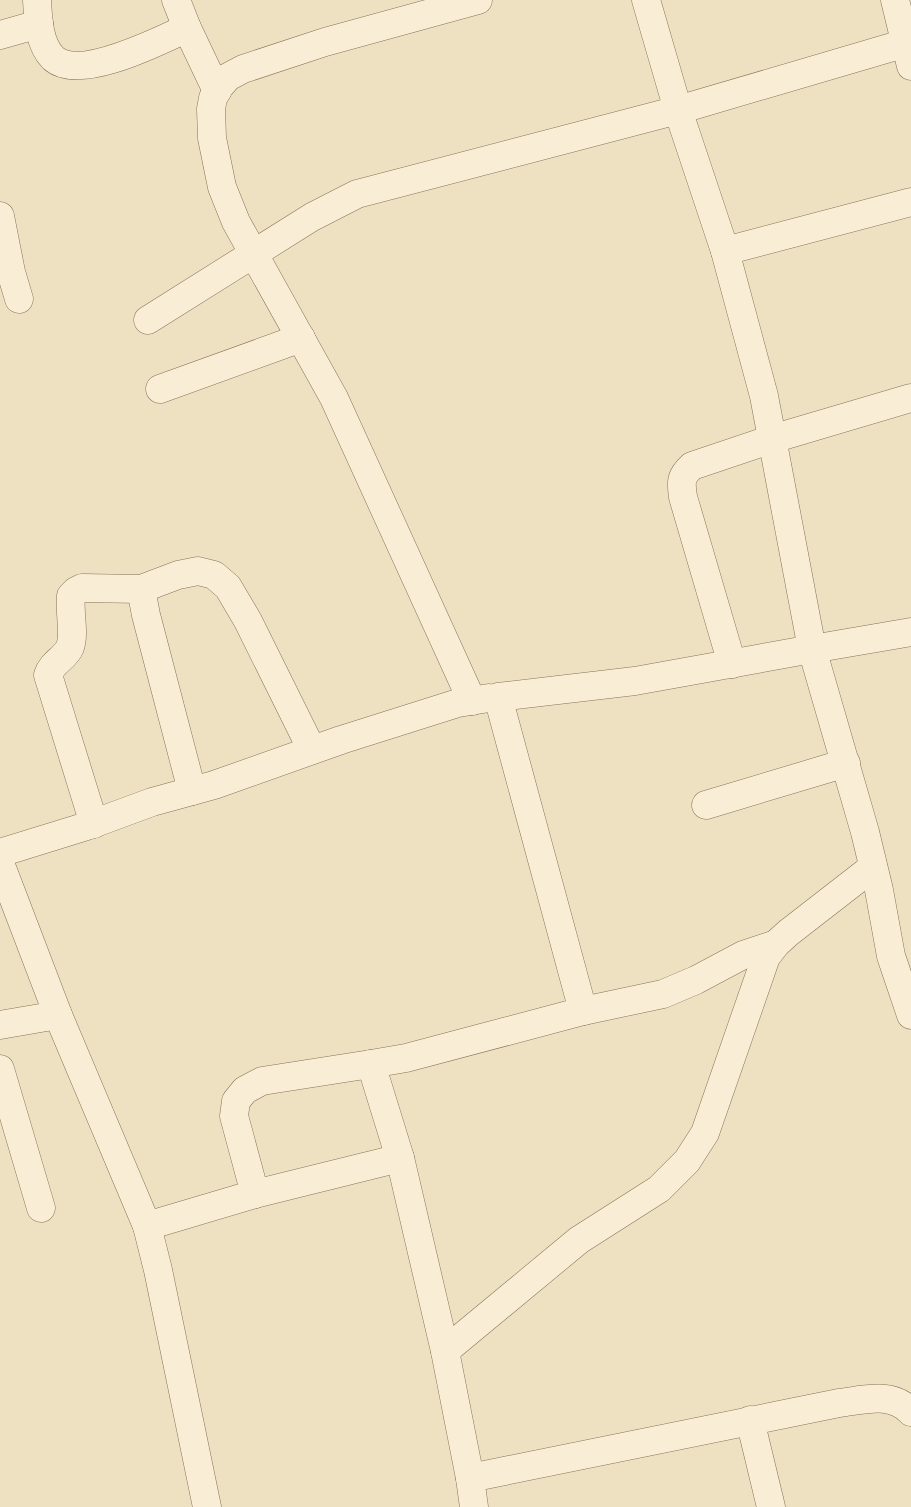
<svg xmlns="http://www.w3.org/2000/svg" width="911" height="1507" font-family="Spectral,serif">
<rect width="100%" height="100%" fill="#eee1c2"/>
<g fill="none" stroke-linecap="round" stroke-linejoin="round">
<g stroke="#887259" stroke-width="29">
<g id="minor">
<path d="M37 0C38 19 39 44 53 58 79 82 159 41 187 28"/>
<polyline points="176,0 187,28 217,91"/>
<polyline points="895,0 911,66"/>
<polyline points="0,35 39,24"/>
<polyline points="0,216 11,272 19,299"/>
<polyline points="725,251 911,202"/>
<polyline points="148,320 312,217 357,194 678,110 906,43"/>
<polyline points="160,389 301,338"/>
<polyline points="141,589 146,615 192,791"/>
<polyline points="911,632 812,649 865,832 879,890 891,956 911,1015"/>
<path d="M732 664 683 497C681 482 680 477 692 466L772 439 911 398"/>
<polyline points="472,701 334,398 236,222 222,187 212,138 211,109 213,98 220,86 228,77 243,69 325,42 478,0"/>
<polyline points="706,805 846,763"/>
<path d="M94 824 48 675C52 662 65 659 70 647 75 634 69 611 71 596L76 591 82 588 141 589 178 575 198 571 214 575 228 587 248 621 312 750"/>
<polyline points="0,853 87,826 152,802 214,785 341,740 458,703 489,698"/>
<polyline points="0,863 58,1015"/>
<polyline points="583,1011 663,994 696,980 743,955 776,944"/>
<polyline points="0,1025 58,1015 147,1226 158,1270 207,1507"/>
<polyline points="0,1069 41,1208"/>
<polyline points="255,1194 234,1116 236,1101 245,1090 262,1081 371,1064"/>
<polyline points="147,1226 255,1194 400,1158"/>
<polyline points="445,1351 579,1240 659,1189 687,1161 705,1133 766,957 776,944 788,933 873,867"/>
<polyline points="750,1420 771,1507"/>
<path d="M470 1478 839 1403C864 1400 892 1391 911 1412"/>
<polyline points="474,1507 470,1478 445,1351 400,1158 371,1064 406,1058 583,1011 498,697 635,681 812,649 764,396 725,251 678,110 646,0"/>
</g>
</g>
<use href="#minor" stroke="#f9eed5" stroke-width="28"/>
</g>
</svg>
